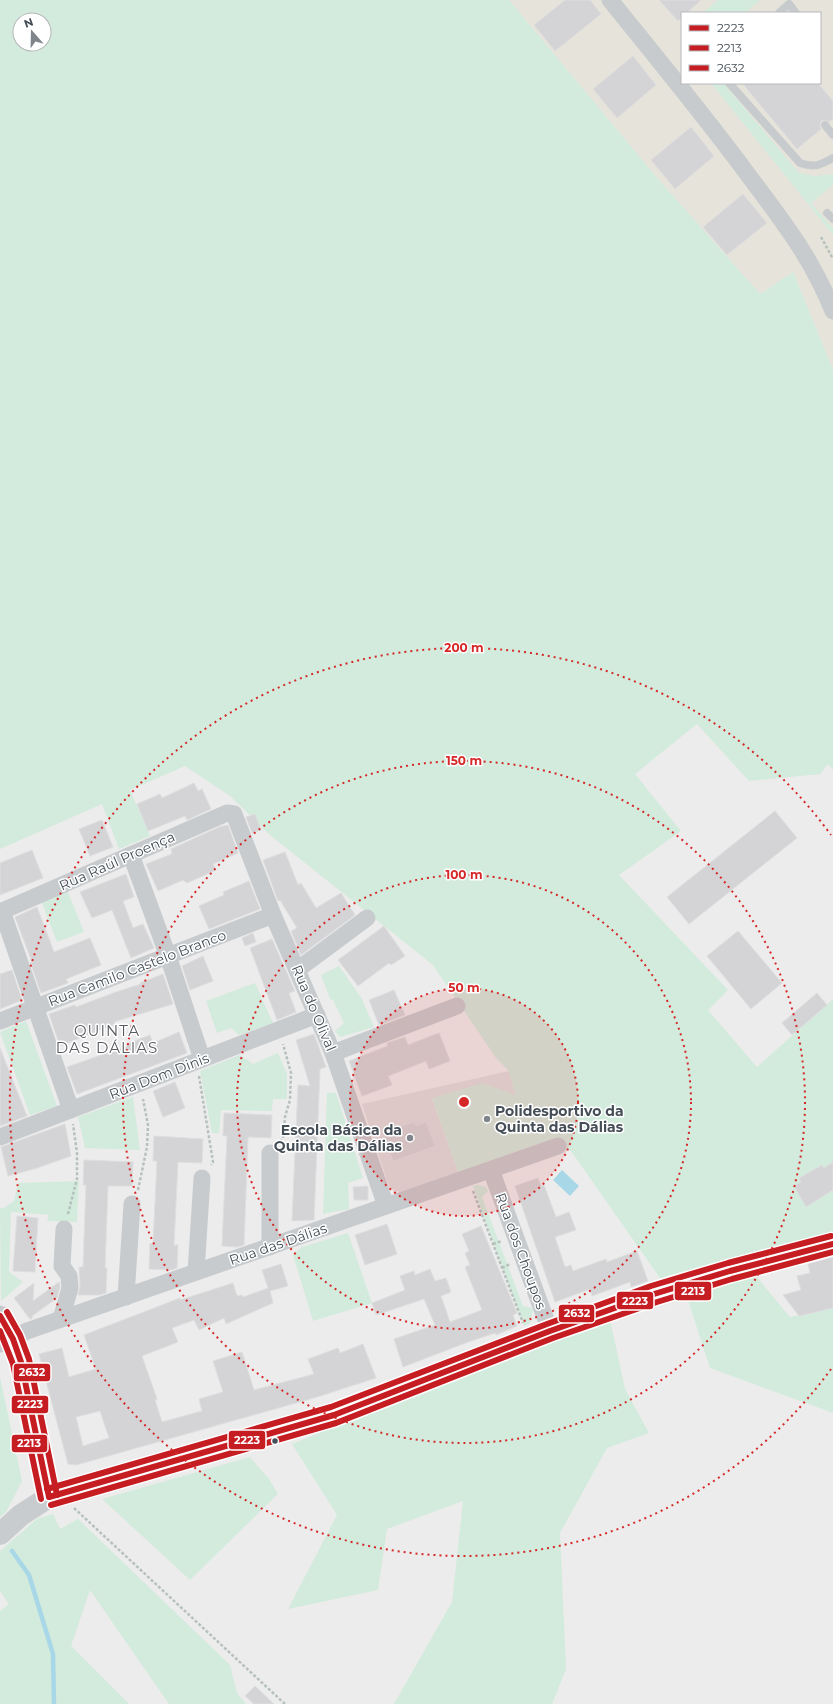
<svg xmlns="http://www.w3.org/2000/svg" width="833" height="1704" font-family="Montserrat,sans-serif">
<rect width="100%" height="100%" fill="#edecec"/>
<path fill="#e6e3db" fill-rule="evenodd" d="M509 0H833V370L793 272 760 294 658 179ZM682 13H820V83H682Z"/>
<polygon fill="#dfdddd" points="509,1071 515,1095 432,1099 458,1172 400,1192 394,1190 389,1186 362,1104"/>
<g fill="#d2ebdc" fill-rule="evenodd">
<path d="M0 0H509L658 179 760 294 793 272 833 370V770L828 764 820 774 749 781 697 724 635 774 681 831 619 875 728 990 708 1010 757 1067 833 999V1233L660 1278 571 1151 550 1140 458 1172 432 1098 483 1083 515 1095 509 1071 496 1058 433 965 270 835 230 796 185 766 130 790 150 836 119 849 102 804 0 849ZM20 20H44V44H20Z"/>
<polygon points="718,0 760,0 745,13 703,13"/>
<polygon points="711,83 723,83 799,173 815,176 833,174 833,185 811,203 833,229 833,235"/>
<polygon points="67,890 84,932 57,942 41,900"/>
<polygon points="339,966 362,999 374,1027 340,1037 335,1031 344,1023 333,1000 330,999 321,975"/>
<polygon points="255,983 273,1023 239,1035 231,1028 217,1033 206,1001"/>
<polygon points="26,1021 57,1106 30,1115 0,1032"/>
<polygon points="278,1053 287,1074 287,1099 273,1099 272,1111 221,1110 219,1133 212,1133 200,1071 240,1055 253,1064"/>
<polygon points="327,1093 336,1093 363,1178 348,1183 349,1209 323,1214"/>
<polygon points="133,1097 140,1150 85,1148 78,1117"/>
<polygon points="79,1181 77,1222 47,1221 49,1215 11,1212 9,1272 23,1282 1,1301 0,1208 4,1208 14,1201 18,1183"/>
<polygon points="479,1185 486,1187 488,1191 482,1197 523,1306 533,1308 530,1323 524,1326 473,1186"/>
<polygon points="348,1233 372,1303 313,1321 293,1255 302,1247"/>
<polygon points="755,1275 790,1317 833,1308 833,1413 710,1368 686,1294"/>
<polygon points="610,1319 625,1389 649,1433 607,1448 560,1533 566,1669 552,1704 394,1704 452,1602 463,1501 387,1529 378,1590 288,1609 337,1515 292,1444 588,1325"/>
<polygon points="0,1377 22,1481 6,1512 0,1517"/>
<polygon points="250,1457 269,1479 278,1494 190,1580 102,1499"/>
<polygon points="53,1514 60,1529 78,1519 230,1665 237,1693 246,1704 169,1704 90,1590 71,1646 129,1704 0,1704 0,1611 9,1604 0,1591 0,1551 37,1519"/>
</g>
<polygon fill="#a8d8e7" points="562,1170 579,1186 570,1196 553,1180"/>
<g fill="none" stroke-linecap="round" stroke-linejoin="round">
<polyline stroke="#a8d8e7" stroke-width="4.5" points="12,1551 29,1575 53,1654 54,1704"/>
</g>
<g fill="#d4d4d6" stroke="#dededf" fill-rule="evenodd">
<polygon points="565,0 590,0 601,14 555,51 534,25"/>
<polygon points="659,0 701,0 687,13 682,13 682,17 678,21"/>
<polygon points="633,56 656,85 617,118 593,89"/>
<polygon points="742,83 818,83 833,101 833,119 829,122 825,120 821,121 820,125 821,129 797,149"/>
<polygon points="691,127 714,156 675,189 651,160"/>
<polygon points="743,194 767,223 727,255 703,227"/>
<polygon points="194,783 198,791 202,789 211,809 187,820 185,816 148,831 137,804 160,794 162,798"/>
<polygon points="775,811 797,838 689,924 667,897"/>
<polygon points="255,814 261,830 252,833 246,817"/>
<polygon points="102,820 113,847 90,856 79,829"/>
<polygon points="228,825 238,853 213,864 216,870 187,883 183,880 158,891 146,864 172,854 171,849 219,827"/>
<polygon points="32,850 43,878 0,895 0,863"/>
<polygon points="285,852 298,885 301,883 316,908 341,893 355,915 301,955 291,931 297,928 280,900 278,901 263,860"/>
<polygon points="126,874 134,897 123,901 133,928 143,924 154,948 131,958 112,910 92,918 80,892"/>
<polygon points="249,881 260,909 209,929 199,906 224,895 223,892"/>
<polygon points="37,907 54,952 90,938 101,965 66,979 68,983 41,993 30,962 32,962 15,917"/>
<polygon points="384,926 405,956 391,965 389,963 358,986 338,960"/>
<polygon points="738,931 782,983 751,1009 707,956"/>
<polygon points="253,933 256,942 245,946 242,938"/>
<polygon points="272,939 295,991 289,993 296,1012 277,1020 250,948"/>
<polygon points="203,956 213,981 190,990 182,966"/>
<polygon points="12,970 22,1000 0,1009 0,974"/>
<polygon points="163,974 173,1004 114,1022 115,1024 60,1046 49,1014 75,1005 76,1007 116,992 141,984 140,983"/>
<polygon points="394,990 405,1015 379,1025 369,1000"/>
<polygon points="817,993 827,1005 792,1035 782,1023"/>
<polygon points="179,1032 187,1053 77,1094 67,1067 127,1046 127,1044 150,1035 153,1043"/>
<polygon points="439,1033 450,1061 429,1069 426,1061 388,1076 392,1085 362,1096 349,1061 388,1046 387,1043 405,1037 408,1045"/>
<polygon points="314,1034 326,1067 320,1069 314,1220 292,1221 298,1085 310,1086 296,1040"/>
<polygon points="0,1048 27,1116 0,1126"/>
<polygon points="175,1082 185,1108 163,1117 153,1091"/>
<polygon points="224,1113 272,1115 271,1138 248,1137 244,1245 237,1247 222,1246 227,1136 223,1136"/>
<polygon points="414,1122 416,1126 426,1122 435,1146 393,1161 385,1137 396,1133 394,1129"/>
<polygon points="65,1124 71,1156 37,1168 8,1176 1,1147"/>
<polygon points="154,1136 203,1139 202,1163 178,1162 174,1245 178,1245 177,1268 171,1270 149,1269 150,1243 153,1244 157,1161 153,1161"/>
<polygon points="84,1160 133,1162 132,1186 108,1186 105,1268 107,1268 106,1293 99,1295 78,1295 80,1287 79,1267 83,1267 86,1185 83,1185"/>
<polygon points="833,1162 833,1190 806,1207 794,1186 801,1182 799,1178 822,1165 824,1168"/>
<polygon points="538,1178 541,1186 544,1185 556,1217 569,1212 576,1230 555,1237 565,1267 571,1265 573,1271 606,1259 607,1262 637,1251 648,1281 631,1287 630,1282 592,1296 590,1289 555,1302 515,1186"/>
<polygon points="368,1186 368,1200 354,1200 353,1187"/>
<polygon points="17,1216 38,1218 35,1272 13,1271"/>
<polygon points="387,1224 397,1254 365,1265 355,1235"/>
<polygon points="481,1226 517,1313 513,1315 517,1326 496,1335 495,1333 468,1342 403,1367 394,1339 435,1325 424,1299 376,1315 372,1303 405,1290 400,1276 414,1271 415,1275 430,1269 435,1281 446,1278 451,1292 441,1296 450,1322 482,1310 465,1267 470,1265 465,1253 469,1251 462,1234"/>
<polygon points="833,1257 833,1308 799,1316 783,1295 801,1290 797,1276 810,1273 808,1264"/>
<path d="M281 1264 288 1286 270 1291 273 1303 226 1324 224 1318 199 1330 194 1320 172 1328 178 1342 142 1356 157 1399 155 1400 162 1422 202 1411 199 1399 223 1392 213 1361 242 1352 254 1390 314 1374 308 1359 338 1348 340 1353 363 1344 376 1378 314 1398 87 1462 76 1465 68 1464 39 1354 62 1348 69 1377 96 1369 84 1335 180 1298V1300L233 1283 237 1296 242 1295 243 1297 268 1288 262 1270ZM100 1411 109 1438 83 1446 76 1417Z"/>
<polygon points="59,1282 60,1287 57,1298 32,1316 32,1319 30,1319 14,1298 34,1283 33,1301"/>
<polygon points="255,1686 274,1704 254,1704 245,1696"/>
</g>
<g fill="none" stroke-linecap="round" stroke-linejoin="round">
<g stroke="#b6c1bd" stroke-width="2.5" stroke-dasharray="3 2" stroke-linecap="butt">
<polyline points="821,237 833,259"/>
<polyline points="199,1076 213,1162 211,1165"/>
<polyline points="280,1142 283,1138 285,1117 290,1100 291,1073 283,1044"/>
<polyline points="138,1190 147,1147 148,1125 143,1099"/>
<polyline points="473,1191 523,1323"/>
<polyline points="68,1214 77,1179 77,1153 73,1124"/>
<polyline points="493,1244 502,1241"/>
<polyline points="502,1268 510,1264"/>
<polyline points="74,1508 285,1704"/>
</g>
<g stroke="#c8cbcd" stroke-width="8">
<polyline points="779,13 789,4 796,13"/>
<path d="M729 83 800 163C815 168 820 165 833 158"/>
<polyline points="825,125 833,135"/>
<polyline points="827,213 833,219"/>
</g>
<g stroke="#c8cbcd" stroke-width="17">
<path d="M610 0C656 57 703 114 746 172 781 219 811 256 833 311"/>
<polyline points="131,855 168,956 202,1059"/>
<polyline points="2,911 71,1110"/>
<polyline points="0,912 227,813 234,814 273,915 333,1053 386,1206"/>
<polyline points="297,970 367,918"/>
<polyline points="0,1021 273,915"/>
<polyline points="333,1053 457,1006"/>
<polyline points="0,1137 317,1015"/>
<polyline points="491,1170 550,1331"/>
<polyline points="270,1247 270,1153"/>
<polyline points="196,1272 202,1178"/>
<polyline points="126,1297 132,1204"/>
<polyline points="61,1319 70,1288 69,1276 62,1266 64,1229"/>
<polyline points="0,1344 27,1331 558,1146"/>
</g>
<path stroke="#c8cbcd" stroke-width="21" d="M0 1316C22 1347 24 1375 31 1411 36 1440 42 1469 49 1497"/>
<polyline stroke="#c9ccce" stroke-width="22" points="0,1534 21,1515 49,1497 334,1415 550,1331 654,1294 730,1271 833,1244"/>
<g stroke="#fff" stroke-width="9">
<g id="bus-1">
<polyline points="0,1316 13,1339 21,1362 49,1497"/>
<polyline points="49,1497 334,1415 550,1331 654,1294 730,1271 833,1244"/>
</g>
</g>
<g stroke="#fff" stroke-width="9">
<g id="bus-2">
<polyline points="0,1331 13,1364 41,1499"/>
<polyline points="51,1505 336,1423 553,1338 657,1302 732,1279 833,1252"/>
</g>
</g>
<g stroke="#fff" stroke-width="9">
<g id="bus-3">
<polyline points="7,1312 20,1335 29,1359 57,1495"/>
<polyline points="47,1489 331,1407 547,1324 651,1286 728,1263 831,1236"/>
</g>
</g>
<use href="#bus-1" stroke="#c61d23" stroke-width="6"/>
<use href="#bus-2" stroke="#c61d23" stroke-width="6"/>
<use href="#bus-3" stroke="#c61d23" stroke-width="6"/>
</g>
<circle cx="464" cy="1102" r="114" fill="#d62828" fill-opacity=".12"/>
<g fill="none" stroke="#d62828" stroke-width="2" stroke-dasharray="2 4">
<circle cx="464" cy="1102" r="114"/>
<circle cx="464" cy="1102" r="227"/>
<circle cx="464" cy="1102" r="341"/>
<path d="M831 1369A454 454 0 1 1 831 835"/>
</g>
<g fill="#80858b" stroke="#fff" stroke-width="1.5">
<circle cx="487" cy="1119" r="4"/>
<circle cx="410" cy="1138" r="4"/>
</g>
<circle fill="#454e57" stroke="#fff" stroke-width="1.5" cx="275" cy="1441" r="3.5"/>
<g text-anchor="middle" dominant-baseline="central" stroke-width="3" stroke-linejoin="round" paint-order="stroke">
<g font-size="14" fill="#454e57" stroke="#fff">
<text transform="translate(117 861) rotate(-24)">Rua Raúl Proença</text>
<text transform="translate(137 968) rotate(-21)">Rua Camilo Castelo Branco</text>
<text transform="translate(314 1008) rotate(67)">Rua do Olival</text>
<text transform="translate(159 1076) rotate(-21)">Rua Dom Dinis</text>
<text transform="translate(278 1244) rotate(-19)">Rua das Dálias</text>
<text transform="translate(521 1251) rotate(70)">Rua dos Choupos</text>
</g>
<g font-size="14" font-weight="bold" fill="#454e57" stroke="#fff" text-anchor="start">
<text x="495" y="1111">Polidesportivo da<tspan x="495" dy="16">Quinta das Dálias</tspan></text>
<text x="402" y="1130" text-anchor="end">Escola Básica da<tspan x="402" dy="16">Quinta das Dálias</tspan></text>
</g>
<g font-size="15" letter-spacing="1" fill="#585b60" stroke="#fff">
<text x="107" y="1030">QUINTA<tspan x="107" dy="17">DAS DÁLIAS</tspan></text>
</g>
</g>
<circle cx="464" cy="1102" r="6" fill="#d62828" stroke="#fff" stroke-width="2"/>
<g font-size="12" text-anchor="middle" font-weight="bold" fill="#d62828" stroke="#fff" stroke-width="3" stroke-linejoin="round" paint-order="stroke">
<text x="464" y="652">200 m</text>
<text x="464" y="765">150 m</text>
<text x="464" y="879">100 m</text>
<text x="464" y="992">50 m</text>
</g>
<g stroke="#fff" stroke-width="1.5">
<rect x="674" y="1281" width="38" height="20" rx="4" fill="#c61d23"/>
<rect x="616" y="1291" width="38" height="19" rx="4" fill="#c61d23"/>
<rect x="558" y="1304" width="37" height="19" rx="4" fill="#c61d23"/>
<rect x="13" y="1363" width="38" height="19" rx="4" fill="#c61d23"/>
<rect x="11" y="1395" width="38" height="19" rx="4" fill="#c61d23"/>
<rect x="228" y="1430" width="38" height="20" rx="4" fill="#c61d23"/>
<rect x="11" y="1434" width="37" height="19" rx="4" fill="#c61d23"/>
</g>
<g font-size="11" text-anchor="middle" font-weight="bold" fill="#fff">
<text x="693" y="1295">2213</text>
<text x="635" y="1305">2223</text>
<text x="577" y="1317">2632</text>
<text x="32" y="1376">2632</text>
<text x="30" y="1408">2223</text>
<text x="247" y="1444">2223</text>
<text x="29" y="1447">2213</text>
</g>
<rect x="681" y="12" width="140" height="72" fill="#ffffff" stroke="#b5b8bc"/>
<rect x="689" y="25" width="20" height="6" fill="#c61d23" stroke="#b5b8bc"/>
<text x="717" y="32" font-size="12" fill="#454e57">2223</text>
<rect x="689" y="45" width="20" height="6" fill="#c61d23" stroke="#b5b8bc"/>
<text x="717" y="52" font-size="12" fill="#454e57">2213</text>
<rect x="689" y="65" width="20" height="6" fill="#c61d23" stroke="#b5b8bc"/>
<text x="717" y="72" font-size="12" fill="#454e57">2632</text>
<g transform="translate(32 32) rotate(340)"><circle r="19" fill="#ffffff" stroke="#b5b8bc"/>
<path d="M0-3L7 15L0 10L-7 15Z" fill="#80858b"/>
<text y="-6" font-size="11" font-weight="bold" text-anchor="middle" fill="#454e57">N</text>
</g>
</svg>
